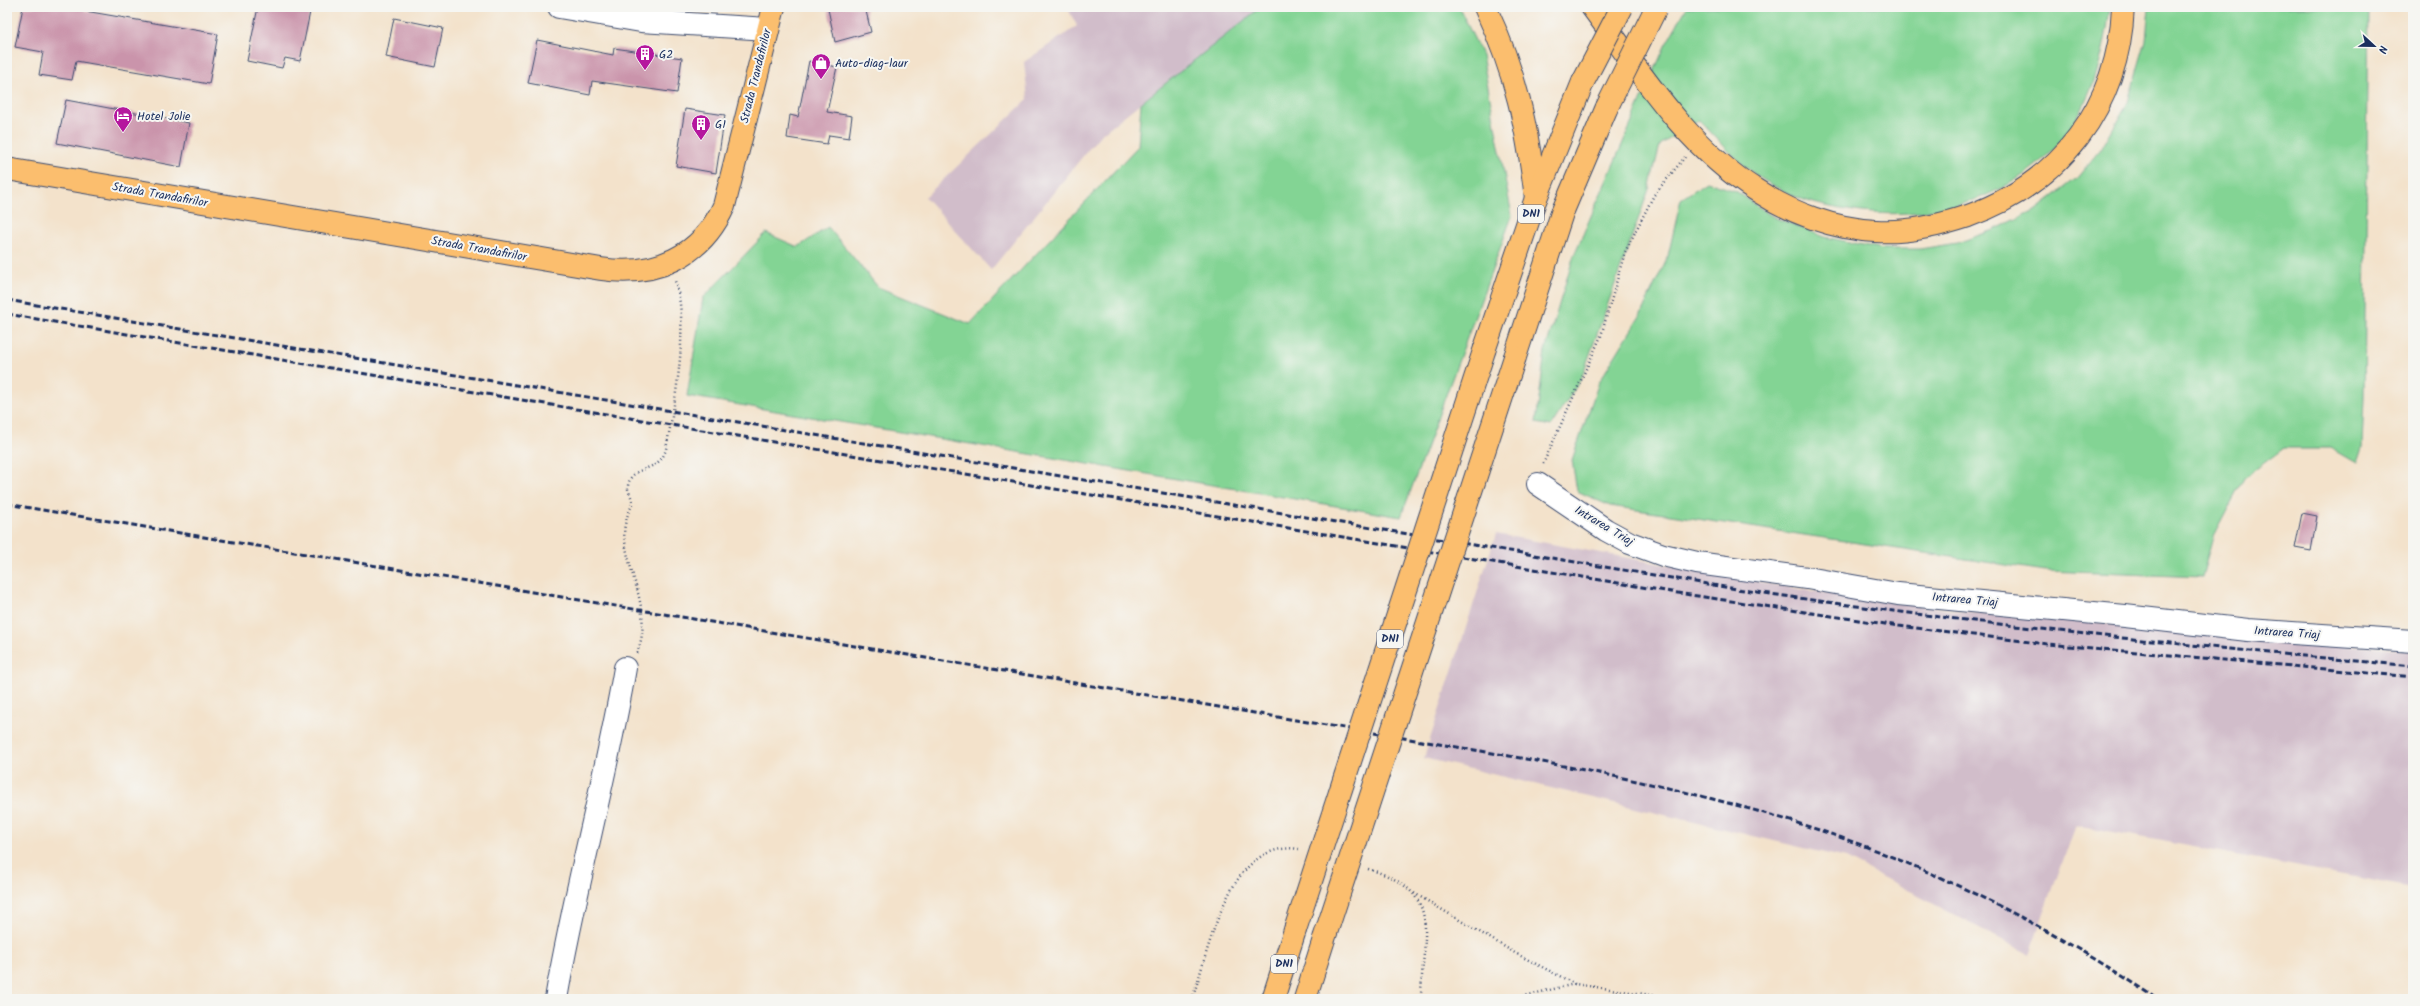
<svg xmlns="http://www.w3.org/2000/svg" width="2420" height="1006" font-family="Kalam,sans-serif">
<rect width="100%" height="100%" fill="#f6f6f2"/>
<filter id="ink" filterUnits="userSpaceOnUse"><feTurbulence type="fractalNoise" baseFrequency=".025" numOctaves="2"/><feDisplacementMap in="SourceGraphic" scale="8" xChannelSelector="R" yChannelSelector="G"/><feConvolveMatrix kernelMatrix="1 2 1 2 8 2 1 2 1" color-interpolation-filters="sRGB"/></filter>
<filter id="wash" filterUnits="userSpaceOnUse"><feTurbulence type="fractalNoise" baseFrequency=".012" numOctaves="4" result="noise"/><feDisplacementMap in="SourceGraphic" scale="16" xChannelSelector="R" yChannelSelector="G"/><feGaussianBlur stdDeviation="0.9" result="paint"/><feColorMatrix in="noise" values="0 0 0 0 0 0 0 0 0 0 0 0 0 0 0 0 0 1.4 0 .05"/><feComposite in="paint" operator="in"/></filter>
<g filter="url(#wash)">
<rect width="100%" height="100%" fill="#f3e2cb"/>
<g fill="#d1bdca">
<polygon points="1067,7 1261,7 1100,135 991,270 925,197 1028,99 1024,62 1077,26"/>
<polygon points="1496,534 1804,590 1959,611 2413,651 2413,888 2076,825 2029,954 1846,858 1424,758"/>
</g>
<g fill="#83d494" stroke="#4f8279">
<polygon points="1261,7 1459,7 1482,55 1512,216 1401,517 687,396 703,298 766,233 798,247 828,227 878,287 970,324 1138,146 1141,103"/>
<path d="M1687 7H2110C2105 49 2096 88 2073 124 2025 198 1931 224 1848 210 1829 207 1808 203 1790 194 1779 189 1766 182 1756 175 1735 160 1717 138 1699 120L1660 145 1649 189 1581 379 1551 426 1536 423 1545 351 1574 255 1665 46Z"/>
<polygon points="2149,7 2369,7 2364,397 2362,448 2357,463 2331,448 2284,448 2244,478 2213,537 2202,577 2046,571 1610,506 1577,491 1572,460 1599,382 1640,316 1668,256 1681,199 1707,182 1736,191 1773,217 1825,237 1883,249 1920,249 1957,243 1994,230 2037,209 2077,178 2103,146 2128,102 2146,40"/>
</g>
<g id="blocks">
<g fill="#ca94ab">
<polygon points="23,7 85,7 85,11 218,34 209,84 76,61 72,80 39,75 43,52 15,47"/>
<polygon points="258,7 311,7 300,61 285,58 282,68 247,61"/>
<polygon points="836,7 865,7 871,32 835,42 828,9"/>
<polygon points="394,18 443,28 435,67 386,57"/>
<polygon points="537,40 613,55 614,48 682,58 677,93 592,81 590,95 528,83"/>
<polygon points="809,61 837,67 827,112 852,116 849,138 829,135 827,144 787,138 790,115 798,117"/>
<polygon points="66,100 189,123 181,167 57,143"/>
<polygon points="685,109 725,115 716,173 676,166"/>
<polygon points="2302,513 2317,516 2311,551 2295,548"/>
</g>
</g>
</g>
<g filter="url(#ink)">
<use href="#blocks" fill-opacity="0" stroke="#3b4a6e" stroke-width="1"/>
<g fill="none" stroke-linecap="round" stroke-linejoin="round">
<g stroke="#3b4a6e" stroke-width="24">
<g id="minor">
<polyline points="559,7 641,21 768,29"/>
<polyline points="1538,484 1606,530 1630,543 1663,555 1697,563 1807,578 1898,594 2125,616 2248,630 2413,641"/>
<path d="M556 999C575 888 606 779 625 668"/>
</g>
</g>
<g stroke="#3b4a6e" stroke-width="24">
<g id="major">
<path d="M1485 7C1516 73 1527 126 1536 198"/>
<path d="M1592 7C1640 72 1686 146 1756 190 1791 213 1834 229 1876 231 1907 233 1938 226 1968 216 2060 183 2119 107 2123 7"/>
<path d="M7 169 601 269C655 277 701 257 724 206L774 7"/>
</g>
</g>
<g stroke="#3b4a6e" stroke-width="24">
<g id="highway">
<polyline points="1485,348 1536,198 1583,82"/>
<polyline points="1515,357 1562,213 1607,107"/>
<polyline points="1273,999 1295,930"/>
<polyline points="1305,999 1324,939"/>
</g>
</g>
<g stroke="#3b4a6e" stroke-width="2.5" stroke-dasharray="1 3" stroke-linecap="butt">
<polyline points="1543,464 1601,336 1625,252 1654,195 1685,157"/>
<path d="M637 653C653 614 630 579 625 541 623 532 625 522 628 514 629 510 632 507 632 503 633 497 627 492 628 486 631 463 659 475 666 449 675 402 690 325 675 281"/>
<path d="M1368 869C1447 892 1421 936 1421 999"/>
<polyline points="1414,893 1515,953 1575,984"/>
<path d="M1192 999C1210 949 1227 839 1299 849"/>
<polyline points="1511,999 1575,984 1679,999"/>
</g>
<use href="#minor" stroke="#fff" stroke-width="22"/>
<use href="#major" stroke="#fbbe6e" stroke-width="22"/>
<use href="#highway" stroke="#fbbe6e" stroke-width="22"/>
<g stroke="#1b2f5e" stroke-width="3" stroke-dasharray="6 3" stroke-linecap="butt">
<path d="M7 300 1737 589C1962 623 2187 646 2413 666"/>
<polyline points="7,314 1684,594 1899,626 2047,644 2413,677"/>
<path d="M7 504 1481 751C1596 771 1711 794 1822 831 1941 871 2054 930 2158 999"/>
</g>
<g stroke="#3b4a6e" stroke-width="24" stroke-linecap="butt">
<g id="highway-bridge">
<polyline points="1583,82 1622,7"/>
<polyline points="1607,107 1656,8"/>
<polyline points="1295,930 1485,348"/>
<polyline points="1324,939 1515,357"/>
</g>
</g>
<use href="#highway-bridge" stroke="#fbbe6e" stroke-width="22"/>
</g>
</g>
<defs>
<g id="building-pin" transform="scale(1)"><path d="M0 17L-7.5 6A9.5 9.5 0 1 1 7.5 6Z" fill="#b5179e" stroke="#f6f6f2"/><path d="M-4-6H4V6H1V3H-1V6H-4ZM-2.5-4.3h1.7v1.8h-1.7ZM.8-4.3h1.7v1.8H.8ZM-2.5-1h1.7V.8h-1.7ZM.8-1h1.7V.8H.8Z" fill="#fff"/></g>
<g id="shop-pin" transform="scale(1)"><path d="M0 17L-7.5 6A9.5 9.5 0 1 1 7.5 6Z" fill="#b5179e" stroke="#f6f6f2"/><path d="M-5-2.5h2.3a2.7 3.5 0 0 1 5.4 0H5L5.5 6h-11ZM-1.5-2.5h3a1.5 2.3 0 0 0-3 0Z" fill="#fff"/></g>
<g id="hotel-pin" transform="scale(1)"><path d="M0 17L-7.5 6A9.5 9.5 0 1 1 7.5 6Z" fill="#b5179e" stroke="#f6f6f2"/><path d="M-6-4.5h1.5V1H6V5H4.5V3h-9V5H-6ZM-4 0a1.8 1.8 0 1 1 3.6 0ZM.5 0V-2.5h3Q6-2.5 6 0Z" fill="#fff"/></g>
</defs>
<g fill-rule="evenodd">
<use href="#building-pin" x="645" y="54"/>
<use href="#shop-pin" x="821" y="63"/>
<use href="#hotel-pin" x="123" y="116"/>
<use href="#building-pin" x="701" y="124"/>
</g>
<g text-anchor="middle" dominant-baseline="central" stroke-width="4" stroke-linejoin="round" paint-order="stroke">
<g fill="#f6f6f2" stroke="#5d6b8a" stroke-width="1">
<rect x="1518" y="205" width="26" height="18" rx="3"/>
<rect x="1377" y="630" width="26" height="18" rx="3"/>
<rect x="1271" y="955" width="26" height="18" rx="3"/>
</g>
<g font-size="11" font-weight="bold" fill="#1b2f5e">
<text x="1531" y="214">DN1</text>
<text x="1390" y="639">DN1</text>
<text x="1284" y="964">DN1</text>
</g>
<g font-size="12" fill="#1b2f5e" stroke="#f6f6f2" text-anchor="start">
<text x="659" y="54">G2</text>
<text x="835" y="63">Auto-diag-laur</text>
<text x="137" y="116">Hotel Jolie</text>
<text x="715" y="124">G1</text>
</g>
<g font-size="12" fill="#1b2f5e" stroke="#f6f6f2">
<text transform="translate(756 76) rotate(-76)">Strada Trandafirilor</text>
<text transform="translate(160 195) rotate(10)">Strada Trandafirilor</text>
<text transform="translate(479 249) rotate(10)">Strada Trandafirilor</text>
<text transform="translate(1604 526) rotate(31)">Intrarea Triaj</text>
<text transform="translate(1965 600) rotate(5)">Intrarea Triaj</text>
<text transform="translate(2287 633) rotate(4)">Intrarea Triaj</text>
</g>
</g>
<rect width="2420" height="1006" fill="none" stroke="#f6f6f2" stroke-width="24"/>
<g transform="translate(2374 46) rotate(112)" stroke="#f6f6f2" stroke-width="3" paint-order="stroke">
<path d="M0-3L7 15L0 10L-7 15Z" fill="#1b2f5e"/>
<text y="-6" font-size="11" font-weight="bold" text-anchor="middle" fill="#1b2f5e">N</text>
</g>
</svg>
